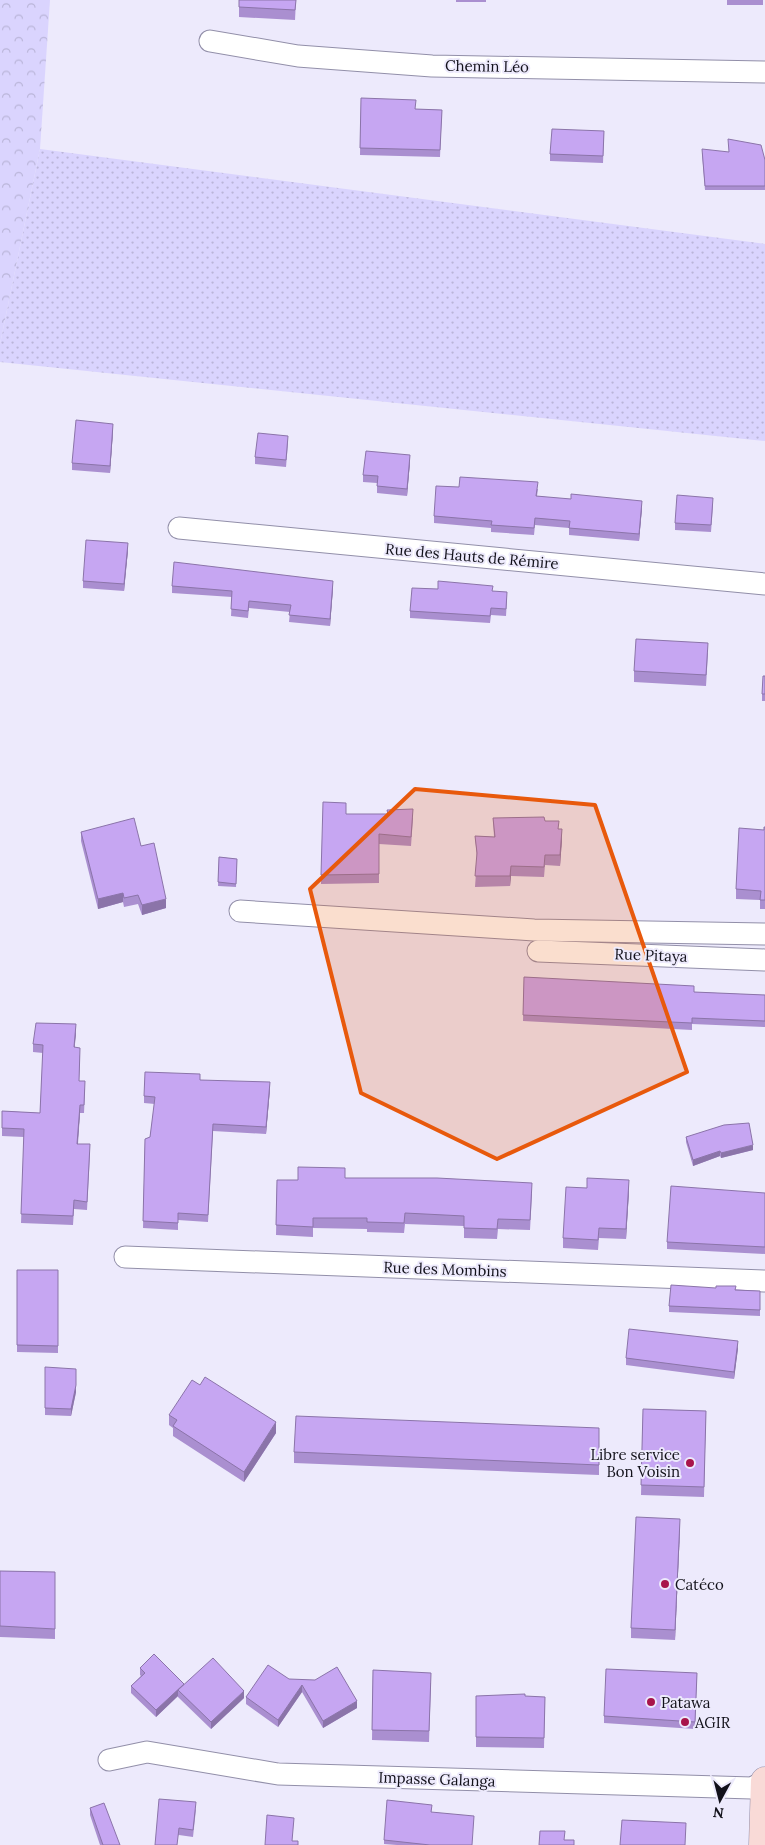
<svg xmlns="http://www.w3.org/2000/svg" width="765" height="1845" font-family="Lora,serif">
<defs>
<pattern id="grass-dots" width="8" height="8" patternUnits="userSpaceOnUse" patternTransform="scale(1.25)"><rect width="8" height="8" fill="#dad4fe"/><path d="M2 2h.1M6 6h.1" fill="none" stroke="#bab5d9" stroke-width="1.8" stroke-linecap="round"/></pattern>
<pattern id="forest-crowns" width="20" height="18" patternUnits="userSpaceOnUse" patternTransform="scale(1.25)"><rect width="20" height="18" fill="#dad4fe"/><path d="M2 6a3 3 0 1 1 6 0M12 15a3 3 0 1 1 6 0" fill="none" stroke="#bab5d9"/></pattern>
</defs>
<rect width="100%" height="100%" fill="#edeafc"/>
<polygon fill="url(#grass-dots)" points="40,149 765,244 765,441 0,362 0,344"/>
<polygon fill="url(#forest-crowns)" points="0,0 50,0 40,149 0,344"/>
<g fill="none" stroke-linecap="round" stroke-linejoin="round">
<g stroke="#928fa9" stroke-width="23">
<g id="minor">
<polyline points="210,41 298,56 432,66 765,72"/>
<polyline points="179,528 765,584"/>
<polyline points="240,911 534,930 765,934"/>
<polyline points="538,951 765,960"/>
<polyline points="125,1257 765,1281"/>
<polyline points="109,1760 147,1752 278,1774 752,1788 765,1781"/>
</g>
</g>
<g stroke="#928fa9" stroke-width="29">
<polyline id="secondary" points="763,1845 765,1781"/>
</g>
<use href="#minor" stroke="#fff" stroke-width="21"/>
<use href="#secondary" stroke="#f9dad7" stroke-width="28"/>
</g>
<g fill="#aa8fd0">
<polygon points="239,0 296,0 295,20 239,17"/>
<rect x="456" y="0" width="30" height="2"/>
<rect x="727" y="0" width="36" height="5"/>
<polygon points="361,98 416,109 442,110 440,157 360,155"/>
<polygon points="604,131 603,163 550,161 550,154"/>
<polygon points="729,152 765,160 765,190 705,190 702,153"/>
<polygon points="113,431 110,473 72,470 72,463"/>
<polygon points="288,443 286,467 255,464 255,457"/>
<polygon points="410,462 407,496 377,493 377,483 363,482 363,475"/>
<polygon points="459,487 538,489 537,496 642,508 639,541 569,535 569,528 535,525 534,535 491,532 491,528 434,523 434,516"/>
<polygon points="713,505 711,532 675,530 675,523"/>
<polygon points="128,550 124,591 83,588 83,581"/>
<polygon points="172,586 333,588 330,626 289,622 290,612 249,608 248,618 231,616 232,597 172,593"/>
<polygon points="438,589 493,591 507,599 506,616 491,615 490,623 410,618 410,611"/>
<polygon points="708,653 706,686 634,682 634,671"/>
<polygon points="765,676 765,701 762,701 762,694"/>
<polygon points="387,810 413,818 411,846 379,844 379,883 321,884 321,875 346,814 387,814"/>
<polygon points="493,818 545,821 559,829 562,839 560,866 545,865 544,877 511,876 510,886 475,887 477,858 475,836 494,837"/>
<polygon points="765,827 765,909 760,909 760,900 736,899 736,889"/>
<polygon points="81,832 141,846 166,908 142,915 138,904 124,907 123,902 98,909 81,841"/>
<polygon points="219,857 237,859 236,887 218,886"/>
<polygon points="524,977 694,992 765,995 765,1027 692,1024 692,1030 523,1021"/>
<polygon points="76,1033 74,1047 80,1056 79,1081 85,1090 84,1113 80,1113 78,1144 90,1153 87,1210 74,1209 73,1225 21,1223 24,1137 2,1136 2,1111 40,1113 43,1053 33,1052 33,1044"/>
<polygon points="200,1080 270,1089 266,1134 213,1131 208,1222 178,1220 178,1230 143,1228 145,1139 150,1137 155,1104 144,1103 144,1096"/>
<polygon points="686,1137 753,1150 721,1158 720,1156 693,1166 686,1142"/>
<polygon points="345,1178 532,1194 530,1230 498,1229 497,1239 464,1238 464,1226 405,1224 404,1233 367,1232 367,1229 313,1228 313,1237 276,1235 277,1180 298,1180"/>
<polygon points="629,1191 626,1239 599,1238 598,1250 563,1248 563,1238"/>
<polygon points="765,1193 765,1254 667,1249 667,1242"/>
<polygon points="17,1270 58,1270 58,1353 17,1352"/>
<polygon points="716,1288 760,1291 760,1316 669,1312 669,1306"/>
<polygon points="738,1348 734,1379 626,1365 626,1358"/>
<polygon points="45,1367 76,1392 71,1416 45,1415"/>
<polygon points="643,1409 706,1411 704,1497 641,1495"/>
<polygon points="169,1415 276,1433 244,1482 173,1436 173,1428 169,1425"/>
<polygon points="599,1428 599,1475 294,1463 294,1452"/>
<polygon points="680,1529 675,1640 631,1638 631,1628"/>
<polygon points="0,1571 55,1572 55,1639 0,1637"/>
<polygon points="140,1668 184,1686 244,1698 211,1729 178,1697 178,1696 156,1717 131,1693 131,1686 141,1676 140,1675"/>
<polygon points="373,1670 431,1683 429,1742 372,1740"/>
<polygon points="697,1673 695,1729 604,1723 604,1716"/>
<polygon points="289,1679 357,1708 323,1728 302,1692 278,1727 246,1704 246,1697"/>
<polygon points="476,1696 545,1697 544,1748 476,1747"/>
<polygon points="90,1808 120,1845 100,1845 90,1815"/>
<polygon points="432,1808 431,1812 472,1845 397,1845 384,1844 384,1840"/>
<polygon points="196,1809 193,1837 179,1835 155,1845"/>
</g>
<g fill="#8b74a9">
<polygon points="113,424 113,431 110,473 110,466"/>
<polygon points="410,455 410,462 407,496 407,489"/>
<polygon points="642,501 642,508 639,541 639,534"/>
<polygon points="128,543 128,550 124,591 124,584"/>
<polygon points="333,581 333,588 330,626 330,619"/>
<polygon points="562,829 562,839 560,866 560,855"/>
<polygon points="511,866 511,876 510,886 510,876"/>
<polygon points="123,893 123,902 98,909 98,899"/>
<polygon points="166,899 166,908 142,915 142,905"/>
<polygon points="76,1024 76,1033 74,1055 74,1047"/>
<polygon points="270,1082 270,1089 266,1134 266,1127"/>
<polygon points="80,1105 80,1113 77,1152 77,1144"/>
<polygon points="753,1145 753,1150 721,1158 721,1153"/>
<polygon points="720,1151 720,1156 693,1166 693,1160"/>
<polygon points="629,1180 629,1191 626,1239 626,1229"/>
<polygon points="738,1341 738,1348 734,1379 734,1372"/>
<polygon points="76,1385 76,1392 71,1416 71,1409"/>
<polygon points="276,1422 276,1433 244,1482 244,1472"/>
<polygon points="680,1519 680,1529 675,1640 675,1630"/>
<polygon points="184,1684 184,1691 178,1690 178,1696 156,1717 156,1710"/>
<polygon points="302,1685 302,1692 278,1727 278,1720"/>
<polygon points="244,1691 244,1698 211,1729 211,1722"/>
<polygon points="357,1701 357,1708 323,1728 323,1721"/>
</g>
<g fill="#c6a6f2" stroke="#8b74a9">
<polygon points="239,0 296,0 295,10 239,7"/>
<polygon points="361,98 416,100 415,109 442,110 440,150 360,148"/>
<polygon points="552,129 604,131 603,156 550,154"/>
<polygon points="728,139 761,145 765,160 765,186 705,186 702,149 729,152"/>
<polygon points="76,420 113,424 110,466 72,463"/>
<polygon points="258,433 288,436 286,460 255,457"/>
<polygon points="366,451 410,455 407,489 377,486 378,476 363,475"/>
<polygon points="460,477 538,482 536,496 571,499 571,494 642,501 639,534 569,528 570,521 535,518 534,528 491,525 492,521 434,516 436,486 459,487"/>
<polygon points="677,495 713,498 711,525 675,523"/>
<polygon points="86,540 128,543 124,584 83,581"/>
<polygon points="174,562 333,581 330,619 289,615 291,605 249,601 248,611 231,609 232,591 172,586"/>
<polygon points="438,581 493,586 492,591 507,592 506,609 491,608 490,616 410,611 412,588 438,589"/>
<polygon points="636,639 708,643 706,675 634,671"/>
<polygon points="763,676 765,676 765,694 762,694"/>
<polygon points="323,802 346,803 346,814 388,814 387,810 413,809 411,837 379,834 379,874 321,875"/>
<polygon points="544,817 545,821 559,821 558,829 562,829 560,855 545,855 544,867 511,866 510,876 475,876 477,853 475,836 495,837 493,818"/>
<polygon points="134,818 141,846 154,843 166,899 142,905 138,895 124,898 123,893 98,899 81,832"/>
<polygon points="764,827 765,827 765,900 760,900 761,891 736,889 739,828 764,830"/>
<polygon points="219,857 237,859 236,884 218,882"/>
<polygon points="524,977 694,986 694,992 765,995 765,1021 692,1018 692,1023 523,1015"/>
<polygon points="36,1023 76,1024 74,1047 80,1048 79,1081 85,1081 84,1105 80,1105 77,1144 90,1144 87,1202 74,1200 73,1216 21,1214 24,1129 2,1128 2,1111 40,1113 43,1045 33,1044"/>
<polygon points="145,1072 200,1074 200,1080 270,1082 266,1127 213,1124 208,1215 178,1213 178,1223 143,1221 145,1139 150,1137 155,1097 144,1096"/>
<polygon points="749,1123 753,1145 721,1153 720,1151 693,1160 686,1137 724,1125"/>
<polygon points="298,1167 345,1168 345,1178 437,1178 532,1183 530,1220 498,1219 497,1229 464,1228 464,1216 405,1213 404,1223 367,1222 367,1218 313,1218 313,1227 276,1225 277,1180 298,1180"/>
<polygon points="587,1178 629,1180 626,1229 599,1228 598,1240 563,1238 566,1187 587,1188"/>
<polygon points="671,1186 765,1193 765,1247 667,1242"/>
<polygon points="17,1270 58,1270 58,1346 17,1345"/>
<polygon points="671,1285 716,1288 716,1286 736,1286 735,1290 760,1291 760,1310 669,1306"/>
<polygon points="629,1329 738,1341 734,1372 626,1358"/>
<polygon points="45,1367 76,1369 76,1385 71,1409 45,1408"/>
<polygon points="205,1377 276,1422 244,1472 173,1426 177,1420 169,1415 192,1380 200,1385"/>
<polygon points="643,1409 706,1411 704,1487 641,1485"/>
<polygon points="296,1416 599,1428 599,1465 294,1452"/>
<polygon points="636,1517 680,1519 675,1630 631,1628"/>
<polygon points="0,1571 55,1572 55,1629 0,1626"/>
<polygon points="154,1654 184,1684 156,1710 131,1686 145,1673 140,1668"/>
<polygon points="213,1658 244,1691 211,1722 178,1690"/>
<polygon points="268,1665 289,1679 315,1680 337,1667 357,1701 323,1721 302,1685 278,1720 246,1697"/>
<polygon points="606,1669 697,1673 695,1722 604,1716"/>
<polygon points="373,1670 431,1673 429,1731 372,1730"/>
<polygon points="525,1694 525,1696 545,1697 544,1738 476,1737 476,1696"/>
<polygon points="159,1799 196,1802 193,1830 179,1828 177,1845 155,1845"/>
<polygon points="387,1800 432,1805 431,1812 474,1816 472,1845 430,1845 384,1840"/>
<polygon points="104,1803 120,1845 103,1845 90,1808"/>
<polygon points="267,1815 294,1818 292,1841 298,1841 298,1845 265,1845"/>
<polygon points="622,1820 686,1823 685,1845 620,1845"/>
<polygon points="540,1831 565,1831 564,1840 574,1840 574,1845 539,1845"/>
</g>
<path fill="#e8590c" fill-opacity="0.2" stroke="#e8590c" stroke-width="4" stroke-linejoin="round" d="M415 789 595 805 687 1072 497 1159 361 1093 310 889Z"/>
<g fill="#a8144b" stroke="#edeafc" stroke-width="2">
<circle cx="690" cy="1463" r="5"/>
<circle cx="665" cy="1584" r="5"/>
<circle cx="651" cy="1702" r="5"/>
<circle cx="685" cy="1722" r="5"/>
</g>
<g text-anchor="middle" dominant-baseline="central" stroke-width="4" stroke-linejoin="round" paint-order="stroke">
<g font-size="15" fill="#12111a" stroke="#edeafc">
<text transform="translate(487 66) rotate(1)">Chemin Léo</text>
<text transform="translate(472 556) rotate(5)">Rue des Hauts de Rémire</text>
<text transform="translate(651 955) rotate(2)">Rue Pitaya</text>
<text transform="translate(445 1269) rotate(2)">Rue des Mombins</text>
<text transform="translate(437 1779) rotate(2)">Impasse Galanga</text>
</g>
<g font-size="15" fill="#12111a" stroke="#edeafc" text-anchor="start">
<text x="680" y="1454" text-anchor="end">Libre service<tspan x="680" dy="17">Bon Voisin</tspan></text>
<text x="675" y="1584">Catéco</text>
<text x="661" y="1702">Patawa</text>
<text x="695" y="1722">AGIR</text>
</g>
</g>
<g transform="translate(720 1800) rotate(187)" stroke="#edeafc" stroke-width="4" paint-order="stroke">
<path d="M0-4L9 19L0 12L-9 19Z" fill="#12111a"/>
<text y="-8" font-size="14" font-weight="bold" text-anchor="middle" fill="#12111a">N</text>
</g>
</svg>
